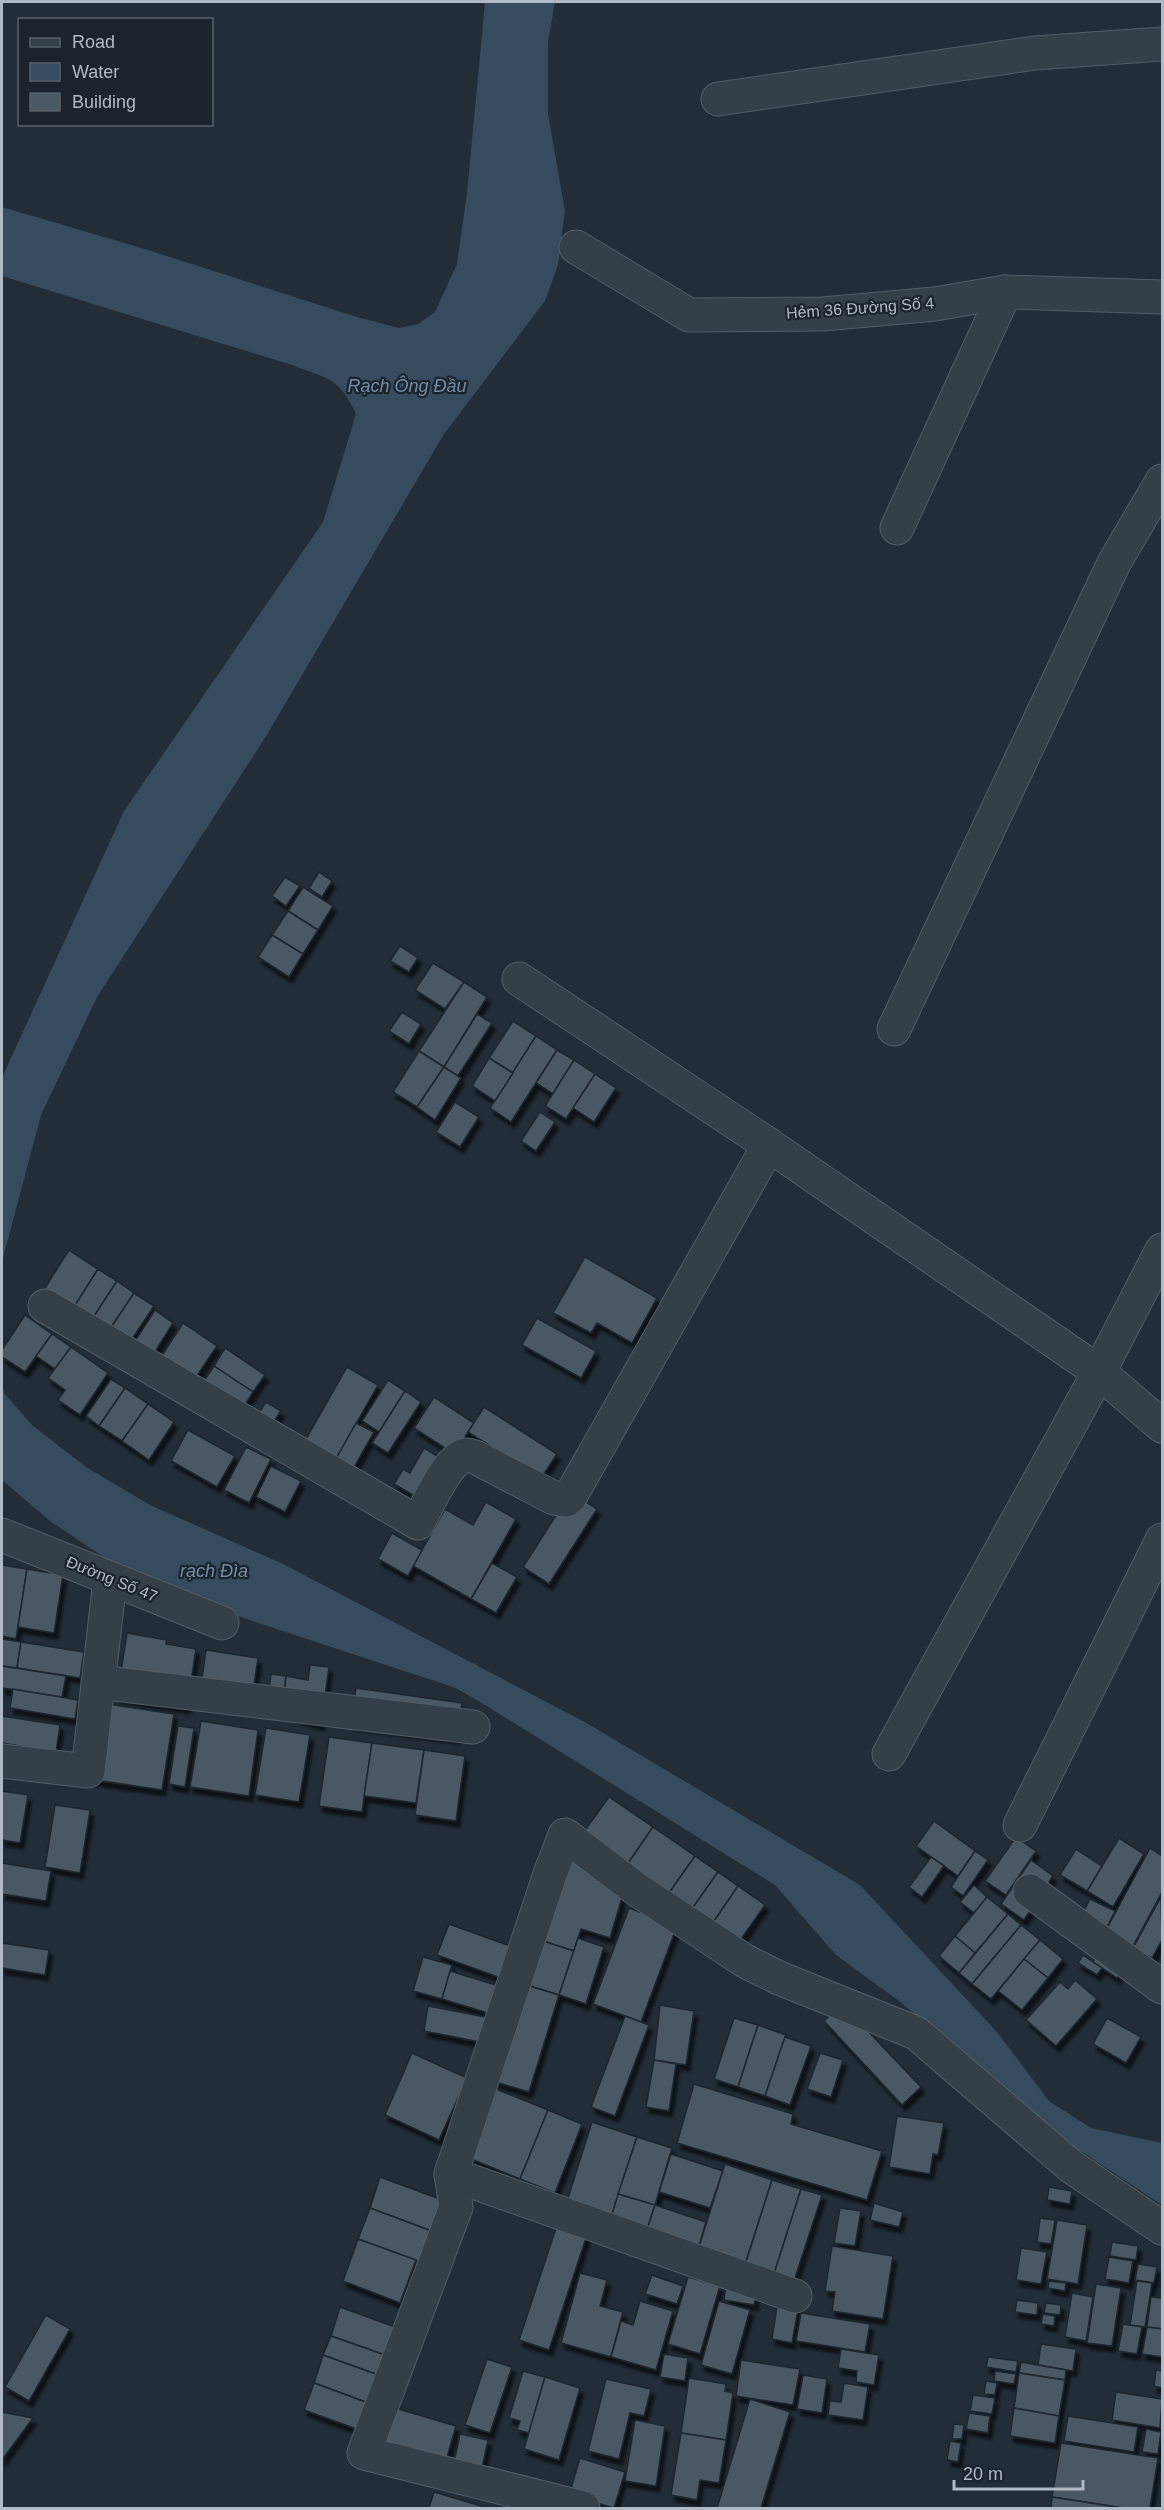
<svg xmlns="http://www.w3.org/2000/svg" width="1164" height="2510" font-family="Helvetica,sans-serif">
<defs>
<filter id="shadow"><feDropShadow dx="3.5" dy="6" stdDeviation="1.5" flood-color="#0009"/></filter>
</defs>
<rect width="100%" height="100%" fill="#222d37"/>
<g fill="#364b5e">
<path d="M485 2H555L548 42V114L565 211 558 265 545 301 444 434 265 738 97 997 41 1115 2 1262V1081L5 1071 124 811 323 522 356 414C338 376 328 379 292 365L2 276V207L148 250 357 317 399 328 418 324 435 312 457 264 467 193Z"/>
<polygon points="2,1384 4,1393 32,1425 86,1467 150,1505 283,1564 583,1721 860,1885 997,2032 1049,2101 1091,2128 1162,2143 1162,2205 1058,2136 899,2001 836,1955 775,1885 485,1705 456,1688 201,1604 111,1562 50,1521 2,1480"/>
</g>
<g fill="#4a5863" stroke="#1c262f" stroke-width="1.5" filter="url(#shadow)">
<polygon points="319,872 332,881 322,897 309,888"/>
<polygon points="285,877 300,886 286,906 272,896"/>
<polygon points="303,887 333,906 318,930 288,911"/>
<polygon points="288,911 318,930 303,954 272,935"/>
<polygon points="272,935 303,954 289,977 258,957"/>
<polygon points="400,946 418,958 409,972 390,961"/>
<polygon points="433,963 464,982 445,1009 415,990"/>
<polygon points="464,982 487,997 444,1067 419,1051"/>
<polygon points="402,1012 421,1024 409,1044 389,1031"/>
<polygon points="477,1014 492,1023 458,1076 444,1067"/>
<polygon points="513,1021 536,1036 513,1073 489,1058"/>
<polygon points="536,1036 557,1050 511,1122 490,1108"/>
<polygon points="557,1050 574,1060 553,1094 536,1083"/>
<polygon points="419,1051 444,1067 417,1107 393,1092"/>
<polygon points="489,1058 513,1073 495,1101 472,1086"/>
<polygon points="574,1060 595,1074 566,1119 545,1106"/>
<polygon points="444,1067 461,1078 435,1120 417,1107"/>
<polygon points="595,1074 616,1088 594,1122 573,1108"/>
<polygon points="455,1102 479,1117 460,1147 436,1132"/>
<polygon points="540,1112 555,1122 536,1151 521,1141"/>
<polygon points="69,1250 98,1269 67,1318 38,1299"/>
<polygon points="585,1257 657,1298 632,1343 597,1323 591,1333 553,1313"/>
<polygon points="98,1269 117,1281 85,1330 67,1318"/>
<polygon points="117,1281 134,1293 102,1341 85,1330"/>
<polygon points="134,1293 154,1306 118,1360 98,1347"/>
<polygon points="155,1310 173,1323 141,1374 122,1361"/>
<polygon points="25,1315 52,1334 25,1372 2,1357 2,1350"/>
<polygon points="537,1318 596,1351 581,1378 522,1345"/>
<polygon points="183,1323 217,1346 183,1396 150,1374"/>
<polygon points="52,1334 71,1347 55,1369 36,1356"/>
<polygon points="71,1347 108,1373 80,1415 58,1400 65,1390 48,1378"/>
<polygon points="225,1348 265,1375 253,1392 214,1366"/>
<polygon points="214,1366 253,1392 239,1414 199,1388"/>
<polygon points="347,1367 378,1385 336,1459 305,1441"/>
<polygon points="111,1379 125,1388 99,1426 86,1416"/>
<polygon points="388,1380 405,1391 379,1432 362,1421"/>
<polygon points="125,1388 148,1404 122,1441 99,1426"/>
<polygon points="405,1391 421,1402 388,1453 372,1443"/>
<polygon points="434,1397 474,1423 454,1454 414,1428"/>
<polygon points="266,1402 281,1411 269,1428 255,1419"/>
<polygon points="148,1404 174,1422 149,1460 122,1441"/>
<polygon points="484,1407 557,1454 541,1478 468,1432"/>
<polygon points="356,1423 374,1432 353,1469 336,1459"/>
<polygon points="188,1430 235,1456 217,1487 171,1461"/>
<polygon points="246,1447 271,1459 249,1503 224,1490"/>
<polygon points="424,1448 447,1462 425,1502 394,1484 403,1469 410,1473"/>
<polygon points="271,1466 301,1481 285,1512 256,1497"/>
<polygon points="571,1492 597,1509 549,1584 523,1567"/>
<polygon points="486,1502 516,1519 471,1599 413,1566 445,1509 473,1525"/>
<polygon points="392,1533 422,1550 408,1576 378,1559"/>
<polygon points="492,1563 517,1577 496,1613 471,1599"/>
<polygon points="2,1565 27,1569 16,1639 2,1636"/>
<polygon points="27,1569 63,1575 54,1633 18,1627"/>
<polygon points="127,1633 167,1640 166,1644 196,1649 187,1708 117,1697"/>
<polygon points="2,1639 21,1642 17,1668 2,1666"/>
<polygon points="21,1642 84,1652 80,1678 17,1668"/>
<polygon points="206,1650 258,1658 250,1711 202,1678"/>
<polygon points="310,1665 329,1667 321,1725 281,1713 286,1676 308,1680"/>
<polygon points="2,1666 66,1676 62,1697 2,1688"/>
<polygon points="271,1674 286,1676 281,1713 266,1711"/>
<polygon points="356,1688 462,1703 457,1738 351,1724"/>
<polygon points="13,1689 78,1700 75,1719 10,1708"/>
<polygon points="101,1703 174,1714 162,1790 89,1779"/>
<polygon points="2,1716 60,1725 56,1752 2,1743"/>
<polygon points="201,1721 258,1730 249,1796 190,1787"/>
<polygon points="178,1726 194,1728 185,1787 169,1784"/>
<polygon points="266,1728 310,1735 299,1802 255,1795"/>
<polygon points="329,1737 372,1743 362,1812 319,1806"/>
<polygon points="372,1743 424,1750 416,1803 364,1796"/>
<polygon points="424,1750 465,1756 456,1821 415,1815"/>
<polygon points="2,1791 28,1795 20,1843 2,1840"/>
<polygon points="609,1797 653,1827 622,1872 578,1840"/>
<polygon points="55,1805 90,1810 80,1873 45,1867"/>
<polygon points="934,1821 975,1851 958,1876 916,1846"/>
<polygon points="653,1827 695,1856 664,1900 622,1872"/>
<polygon points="1016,1837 1036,1851 1006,1895 985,1881"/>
<polygon points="1119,1838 1144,1854 1113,1907 1087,1891"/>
<polygon points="1150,1848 1162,1856 1162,1892 1126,1959 1098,1945"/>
<polygon points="1076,1849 1102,1866 1087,1891 1060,1875"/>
<polygon points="975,1851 988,1860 963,1896 951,1887"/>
<polygon points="695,1856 718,1872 687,1916 664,1900"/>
<polygon points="560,1857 603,1871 600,1883 624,1891 610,1938 581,1929 574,1951 534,1938"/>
<polygon points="931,1857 944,1866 922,1897 909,1887"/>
<polygon points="1031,1860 1053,1876 1024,1920 1001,1904"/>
<polygon points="2,1863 51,1871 46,1901 2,1894"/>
<polygon points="718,1872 738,1886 708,1930 687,1916"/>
<polygon points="974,1885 987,1897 974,1913 960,1902"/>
<polygon points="738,1886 765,1905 734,1949 708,1930"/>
<polygon points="987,1897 1008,1914 975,1953 955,1936"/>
<polygon points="1161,1897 1162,1940 1152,1958 1144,1954 1127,1959"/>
<polygon points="1090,1899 1115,1911 1101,1939 1076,1926"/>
<polygon points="629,1908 677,1926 641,2022 593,2004"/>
<polygon points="1008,1914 1021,1925 972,1984 959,1973"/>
<polygon points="449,1924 513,1947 501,1978 437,1955"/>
<polygon points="1021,1925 1040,1940 991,1999 972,1984"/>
<polygon points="955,1936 975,1953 959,1973 939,1956"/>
<polygon points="534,1938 574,1951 559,1995 520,1983"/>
<polygon points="578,1938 604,1947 586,2004 559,1995"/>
<polygon points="1040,1940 1063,1959 1048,1978 1024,1959"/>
<polygon points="2,1943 49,1950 45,1975 2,1968"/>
<polygon points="1100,1949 1126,1965 1117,1978 1093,1962"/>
<polygon points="1083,1955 1102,1968 1097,1975 1078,1963"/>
<polygon points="423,1957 452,1965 442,1999 413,1991"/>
<polygon points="1024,1959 1048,1978 1022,2010 998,1991"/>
<polygon points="450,1971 499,1986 491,2014 442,1999"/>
<polygon points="1075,1980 1097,1999 1056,2046 1026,2020 1060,1982 1068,1989"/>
<polygon points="520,1983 559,1995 529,2092 489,2080"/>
<polygon points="842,2004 921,2087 902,2105 824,2021"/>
<polygon points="660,2005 694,2011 686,2065 654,2060"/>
<polygon points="428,2006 496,2019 490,2044 424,2031"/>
<polygon points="625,2016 649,2025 615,2116 591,2107"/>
<polygon points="734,2018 758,2025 738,2087 714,2079"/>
<polygon points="1107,2018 1141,2037 1126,2063 1093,2044"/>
<polygon points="758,2025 786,2035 765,2096 738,2087"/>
<polygon points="785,2037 811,2046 790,2105 765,2096"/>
<polygon points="412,2053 467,2078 439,2140 385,2115"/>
<polygon points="820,2053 843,2060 831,2097 807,2089"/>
<polygon points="654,2060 676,2064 669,2111 646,2107"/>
<polygon points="694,2084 793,2114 791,2124 882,2151 867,2200 677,2143"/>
<polygon points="496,2089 548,2110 520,2179 469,2158"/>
<polygon points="548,2110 582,2124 555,2193 520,2179"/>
<polygon points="897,2116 944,2123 938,2155 933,2154 930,2174 889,2167"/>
<polygon points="592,2122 637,2137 612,2215 567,2201"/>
<polygon points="637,2137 672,2148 655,2205 618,2194"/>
<polygon points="671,2154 723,2171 710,2208 659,2192"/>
<polygon points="725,2164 772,2180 744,2268 697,2253"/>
<polygon points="380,2177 448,2202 437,2233 370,2208"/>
<polygon points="772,2180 801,2189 773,2277 744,2268"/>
<polygon points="1049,2187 1072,2191 1070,2204 1047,2200"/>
<polygon points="801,2189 822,2195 793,2284 773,2277"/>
<polygon points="618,2194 655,2205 645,2236 612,2215"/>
<polygon points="874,2203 903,2212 899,2227 870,2220"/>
<polygon points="655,2205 706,2222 697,2253 645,2236"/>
<polygon points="370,2208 437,2233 426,2264 358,2239"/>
<polygon points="840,2208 861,2211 855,2246 834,2243"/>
<polygon points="1040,2218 1055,2220 1051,2244 1037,2242"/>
<polygon points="559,2219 589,2229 549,2350 519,2340"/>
<polygon points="1057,2220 1087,2225 1078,2284 1047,2279"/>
<polygon points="358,2239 416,2260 400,2303 343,2281"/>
<polygon points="1112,2242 1138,2246 1136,2260 1110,2256"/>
<polygon points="832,2246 893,2256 883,2319 832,2311 835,2292 825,2291"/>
<polygon points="1021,2248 1047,2252 1041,2284 1016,2280"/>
<polygon points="1109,2257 1133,2261 1129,2283 1105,2279"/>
<polygon points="1138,2264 1157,2267 1154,2283 1135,2280"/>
<polygon points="580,2273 607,2280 600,2306 623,2312 611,2357 561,2343"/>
<polygon points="652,2275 683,2286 677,2304 645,2294"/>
<polygon points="688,2277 720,2286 700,2354 668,2344"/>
<polygon points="1049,2281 1066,2283 1065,2291 1048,2288"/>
<polygon points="1137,2281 1152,2283 1145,2327 1130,2325"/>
<polygon points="1096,2284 1121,2288 1112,2346 1087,2343"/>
<polygon points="726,2286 757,2291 754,2305 724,2300"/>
<polygon points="1072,2293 1093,2297 1086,2341 1065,2337"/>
<polygon points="1151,2297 1162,2298 1162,2329 1147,2327"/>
<polygon points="778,2300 799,2304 792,2343 772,2339"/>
<polygon points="1017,2300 1038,2303 1037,2315 1015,2312"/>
<polygon points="640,2301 673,2311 656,2370 611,2357 621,2321 633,2325"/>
<polygon points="719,2301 750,2310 732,2374 701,2365"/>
<polygon points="1046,2303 1061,2305 1060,2315 1044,2313"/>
<polygon points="340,2307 398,2328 388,2356 331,2336"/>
<polygon points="801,2313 870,2324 865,2352 796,2341"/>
<polygon points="1043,2314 1055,2316 1054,2326 1041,2324"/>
<polygon points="46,2315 70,2329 29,2401 5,2387"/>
<polygon points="1123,2324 1142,2327 1137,2354 1118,2351"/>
<polygon points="1147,2327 1162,2329 1162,2357 1142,2354"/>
<polygon points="331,2336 388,2356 381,2376 323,2355"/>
<polygon points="1041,2344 1076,2349 1073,2371 1038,2365"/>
<polygon points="841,2349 879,2355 874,2385 856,2382 857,2371 838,2368"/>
<polygon points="664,2354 688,2358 685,2381 660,2377"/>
<polygon points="323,2355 381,2376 371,2404 314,2383"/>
<polygon points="988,2357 1018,2361 1016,2372 986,2367"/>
<polygon points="487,2359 512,2367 490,2433 465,2425"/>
<polygon points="741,2360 800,2369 793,2405 736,2396"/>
<polygon points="1021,2362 1066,2370 1065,2380 1019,2373"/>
<polygon points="1156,2370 1162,2371 1162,2388 1154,2386"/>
<polygon points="523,2371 545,2377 529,2433 517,2430 520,2421 509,2418"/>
<polygon points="995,2371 1016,2374 1014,2384 994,2381"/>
<polygon points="1019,2373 1065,2380 1059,2416 1014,2408"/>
<polygon points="803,2375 827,2379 822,2413 797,2409"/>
<polygon points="545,2377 580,2388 559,2460 524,2449"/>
<polygon points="689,2378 726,2384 725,2391 733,2393 726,2440 681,2433"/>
<polygon points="606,2379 651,2389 644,2416 630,2413 619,2459 588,2451"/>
<polygon points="986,2381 997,2383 995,2395 984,2394"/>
<polygon points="314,2383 371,2404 362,2431 304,2410"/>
<polygon points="844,2383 868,2387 863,2420 828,2415 830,2401 841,2402"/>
<polygon points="1116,2392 1162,2399 1160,2428 1112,2420"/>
<polygon points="973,2395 995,2398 992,2414 970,2411"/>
<polygon points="750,2399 790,2412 761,2508 717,2508"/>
<polygon points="395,2408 456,2426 443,2471 382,2452"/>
<polygon points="1014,2408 1059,2416 1055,2443 1010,2436"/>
<polygon points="2,2412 33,2418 2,2460"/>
<polygon points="969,2413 990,2416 988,2433 966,2429"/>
<polygon points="1068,2416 1138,2427 1134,2452 1064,2441"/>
<polygon points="635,2420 665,2426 656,2486 625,2481"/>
<polygon points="954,2424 964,2425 962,2439 952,2439"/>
<polygon points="1146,2429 1161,2432 1158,2454 1142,2452"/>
<polygon points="681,2433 726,2440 719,2483 700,2480 697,2500 671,2495"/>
<polygon points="460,2434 488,2440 481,2473 453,2467"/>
<polygon points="950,2441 961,2443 958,2462 947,2460"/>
<polygon points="1061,2443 1158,2458 1150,2508 1123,2508 1052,2497"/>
<polygon points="580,2458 625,2472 614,2508 569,2495"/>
<polygon points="434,2492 488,2508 429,2508"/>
<polygon points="1052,2497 1123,2508 1051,2508"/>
</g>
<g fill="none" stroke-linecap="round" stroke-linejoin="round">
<g stroke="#535d66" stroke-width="35">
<g id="minor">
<polyline points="718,99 1035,53 1162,44"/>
<polyline points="576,247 689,315 823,314 935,304 1005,292 1162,297"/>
<polyline points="897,528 1005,292"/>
<polyline points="519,979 769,1145 1099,1372 1162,1426"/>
<polyline points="894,1029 1114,563 1162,481"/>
<path d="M45 1306 418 1523C426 1508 449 1456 466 1455 469 1455 472 1456 475 1457L554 1498 566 1500 570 1497 769 1145"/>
<polyline points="2,1535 222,1623"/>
<polyline points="98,1682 473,1727"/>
<polyline points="889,1754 1099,1372 1162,1250"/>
<polyline points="2,1761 88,1771 110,1580"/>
<polyline points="1020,1825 1162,1540"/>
<polyline points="1030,1891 1162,1987"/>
<polyline points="451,2174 795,2296"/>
<polyline points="583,2508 364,2453 456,2207 451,2174 550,1874 565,1835 636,1889 745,1961 779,1978 916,2033 1072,2167 1162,2228"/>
</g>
</g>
<use href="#minor" stroke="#353f48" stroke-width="33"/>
</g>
<g text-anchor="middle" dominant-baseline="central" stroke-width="4.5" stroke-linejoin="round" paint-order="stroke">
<g font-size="16" fill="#b0bac4" stroke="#1b242c">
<text transform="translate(860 308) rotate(-4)">Hẻm 36 Đường Số 4</text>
<text transform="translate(112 1579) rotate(22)">Đường Số 47</text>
</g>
<g font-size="18" font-style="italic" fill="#718ea7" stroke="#1b242c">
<text x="407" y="386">Rạch Ông Đầu</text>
<text x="214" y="1571">rạch Đìa</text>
</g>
</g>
<rect width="1164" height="2510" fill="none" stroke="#b0bac4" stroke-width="6"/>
<rect x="18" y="18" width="195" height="108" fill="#1b242c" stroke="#576069" stroke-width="1.5"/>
<rect x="30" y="38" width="30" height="9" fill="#353f48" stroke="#576069" stroke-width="1.5"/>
<text x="72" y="48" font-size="18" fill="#b0bac4">Road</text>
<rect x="30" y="63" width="30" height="18" fill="#364b5e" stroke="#576069" stroke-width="1.5"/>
<text x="72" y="78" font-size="18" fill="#b0bac4">Water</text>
<rect x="30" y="93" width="30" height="18" fill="#4a5863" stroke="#576069" stroke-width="1.5"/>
<text x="72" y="108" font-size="18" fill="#b0bac4">Building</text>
<path d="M954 2480v9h129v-9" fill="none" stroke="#b0bac4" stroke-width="3"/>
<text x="963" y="2480" font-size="18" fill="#b0bac4" stroke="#1b242c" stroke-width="4.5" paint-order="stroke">20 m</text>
</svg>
